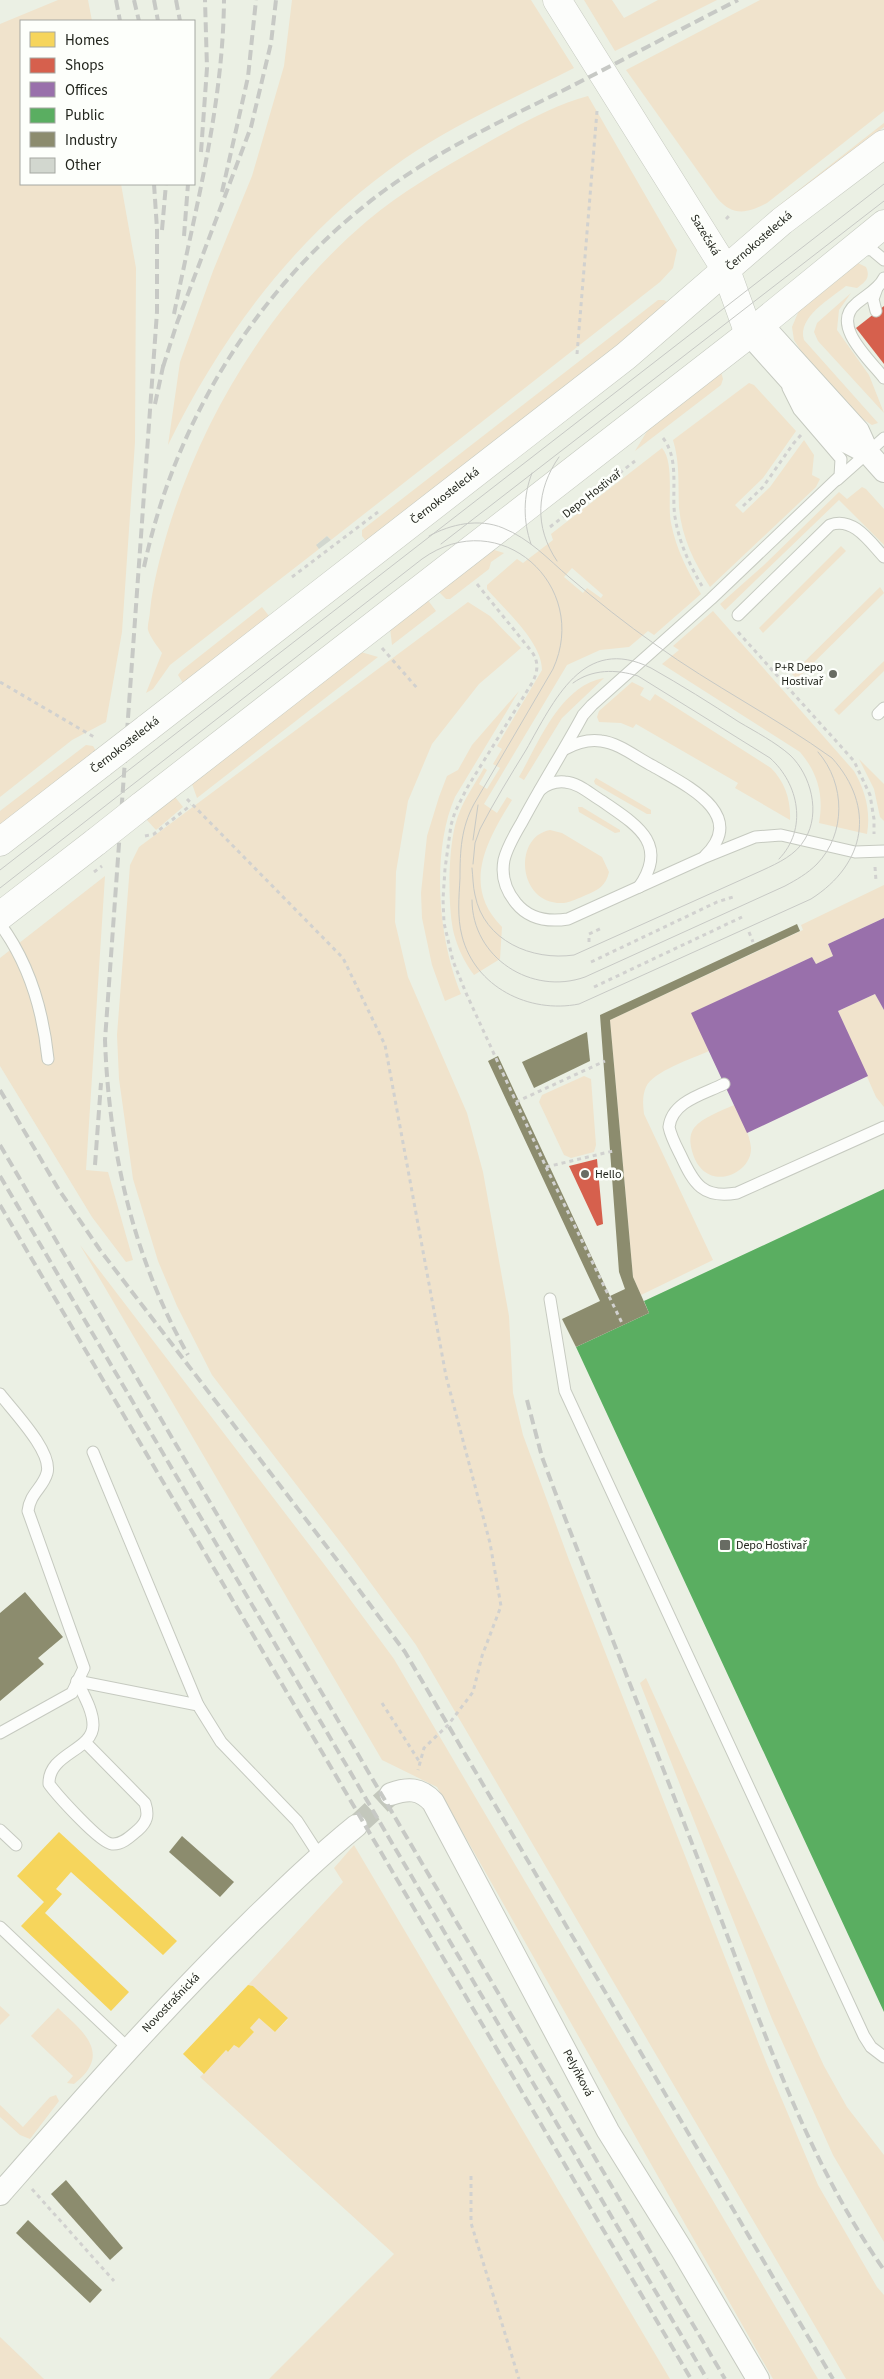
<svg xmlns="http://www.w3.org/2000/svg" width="884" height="2379" font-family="'Source Sans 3',sans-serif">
<rect width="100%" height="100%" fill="#ebf0e4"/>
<g fill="#f0e3cc" fill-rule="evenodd">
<polygon points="58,0 88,0 92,21 21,21 21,184 121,184 136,268 135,442 122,632 106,722 72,740 0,797 0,24"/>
<path d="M292 0H531L574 68C517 97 456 123 404 159 299 232 224 331 168 445L180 362 213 271 252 176 284 66Z"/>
<polygon points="584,0 612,0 624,18 658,0 717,0 615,51"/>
<path d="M760 0H884V111L767 203C747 214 732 216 717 198L626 70Z"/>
<path d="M588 96 677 250 673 268 660 282 331 540 327 536 317 544 319 549 170 665 153 689 146 693 162 653C158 647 150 637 148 630 147 625 150 617 150 611 153 583 160 557 168 530 204 412 273 301 367 221 401 192 440 170 478 148 512 129 550 106 588 96Z"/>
<polygon points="884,123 884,127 771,214 773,210"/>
<path d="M856 262 866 267C871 278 865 282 857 288L846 286C830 299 797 317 804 340L878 423 872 425 861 418 803 354 794 340 792 327 800 308Z"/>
<polygon points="851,293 839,310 837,330 869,375 884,413 818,341 814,332 817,323"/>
<polygon points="658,300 664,300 667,302 617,346 366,541 362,536 362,530"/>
<polygon points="721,372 723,379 721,385 635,451 649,428"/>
<path d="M749 383 754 385 796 431 763 478 735 505 743 513 770 487 804 440 814 455 812 475 820 479 816 487 710 587C694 562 682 538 679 508 678 485 680 462 673 440Z"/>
<path d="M662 448C675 462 667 504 671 523 676 549 688 572 701 594L654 635 648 631 629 647 600 650 567 665 484 804 497 813 507 797 512 800C487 840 461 886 502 927L500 959 474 975C465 963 458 949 454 934 447 906 448 842 458 816 464 799 475 784 484 768L487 770 479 784 487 789 500 768 493 764 502 749 497 746 542 670C542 642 505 610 487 589V585L517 559 523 563 553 540 551 534ZM572 568 603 595 601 598 587 588 583 593 564 577Z"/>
<polygon points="862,487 866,489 884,509 884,545 839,500 725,610 720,604 764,565 839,492 847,499"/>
<polygon points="841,546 846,551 763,633 759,628"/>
<polygon points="491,549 504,553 491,562 489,569 450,599 446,599 438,591"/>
<polygon points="880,587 884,593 797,679 792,674"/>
<polygon points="427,599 436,611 392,645 390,628"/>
<polygon points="468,602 490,616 521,648 479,684 432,744 408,801 396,872 395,922 408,977 467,1113 483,1172 509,1316 513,1393 523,1435 569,1560 766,2062 818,2185 877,2287 884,2295 884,2379 846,2379 416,1645 348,1552 212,1375 177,1306 158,1261 133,1179 119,1079 117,1035 130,865 139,847"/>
<polygon points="262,607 269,616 183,683 178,675 181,671"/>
<path d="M713 611 854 771C865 790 871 811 867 834L819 823C824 796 818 773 800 752L662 664 679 650 673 646Z"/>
<polygon points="361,652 378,657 197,798 192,784"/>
<polygon points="884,661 884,671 839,715 834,710"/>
<path d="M604 678 562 718 524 780 519 777C539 742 560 686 604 678Z"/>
<path d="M632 682 644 688 640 695 650 701 655 694 771 768C785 782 791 800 790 820L735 788 738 783 636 724 633 728 621 723 599 722 597 717 599 711Z"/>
<path d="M519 691 455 797C431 852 438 939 461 994L445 1001 432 965 422 918 421 893 427 836 439 797 447 776 458 770 472 745Z"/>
<polygon points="86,745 93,746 96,751 0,825 0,811"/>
<polygon points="859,759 884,784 884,821 880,817 874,789"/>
<polygon points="596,778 651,810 651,814 647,814 595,784 594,781"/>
<polygon points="175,797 183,807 156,830 147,820"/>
<polygon points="578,807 582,807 620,830 620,832 615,833 579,812"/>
<path d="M550 830 562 833 602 857 609 872C606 886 598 890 586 895 579 898 571 902 564 903 518 906 512 837 550 830Z"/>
<polygon points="105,876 86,1170 108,1172 133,1260 126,1262 92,1217 0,1066 0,958"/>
<path d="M884 885V918L828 944 833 956 816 964 812 957 692 1013 709 1051C693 1058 652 1072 646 1087 642 1096 643 1105 644 1114L713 1260 641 1295 633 1277 610 1020 803 930 801 925Z"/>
<polygon points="875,994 884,1010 884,1107 876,1097 838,1011"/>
<polygon points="584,1076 591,1079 596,1145 594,1152 571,1158 564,1155 539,1102 542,1095"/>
<path d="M734 1105C740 1118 750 1133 751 1148 752 1175 704 1195 692 1151 690 1143 689 1135 694 1128 703 1117 721 1111 734 1105Z"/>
<polygon points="80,1245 327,1568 394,1659 818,2379 773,2379 437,1787 382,1760"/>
<polygon points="646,1678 824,2066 847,2107 884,2155 884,2242 833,2155 772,2019 640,1683"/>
<polygon points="354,1845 670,2379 269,2379 394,2254 200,2077 226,2050 228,2052 234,2045 239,2048 254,2032 250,2028 259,2018 275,2032 288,2019 253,1986 248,1985 343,1882 334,1868"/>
<polygon points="0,2006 10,2015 0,2025"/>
<path d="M58 2008C72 2022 102 2043 90 2066 87 2073 80 2079 74 2084L67 2083 73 2076 31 2036Z"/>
<polygon points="56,2095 59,2101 30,2139 20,2135 0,2117 0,2105 23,2127 50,2097"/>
<polygon points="0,2337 44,2379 0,2379"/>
</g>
<g fill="#f6d55c">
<polygon points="59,1832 177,1941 163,1955 71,1872 56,1889 62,1894 45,1913 129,1992 111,2011 21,1926 44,1902 17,1876"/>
<polygon points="248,1985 253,1986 288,2018 275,2032 259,2018 250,2028 254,2032 239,2048 234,2045 228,2052 226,2050 204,2074 183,2054"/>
</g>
<g fill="#d6604d">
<polygon points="884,306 884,364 856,328"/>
<polygon points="597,1159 603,1224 597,1226 569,1166"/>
</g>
<polygon fill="#9970ab" points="884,918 884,1010 875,994 838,1011 868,1076 747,1133 691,1013 812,957 816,964 833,956 828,944"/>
<polygon fill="#5aae61" points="884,1189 884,2012 576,1347 649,1313 644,1301"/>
<g fill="#8c8c6e">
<polygon points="797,924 800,931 610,1020 633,1277 649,1313 576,1347 562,1319 600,1301 488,1061 498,1056 610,1296 625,1289 619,1272 600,1015"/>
<polygon points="587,1032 590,1061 534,1088 522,1062"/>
<polygon points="25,1592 63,1637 38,1658 44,1664 0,1701 0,1613"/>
<polygon points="182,1836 234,1882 220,1897 169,1852"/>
<polygon points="66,2180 123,2248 110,2260 51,2194"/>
<polygon points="28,2220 102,2290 90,2303 16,2233"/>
</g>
<polygon fill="#d2d7cf" points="327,536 331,540 319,549 316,545"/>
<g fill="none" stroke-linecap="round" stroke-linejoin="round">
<polyline stroke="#c3c7bc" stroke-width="22" stroke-dasharray="22 11" stroke-linecap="butt" points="356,1826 391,1794"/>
<g stroke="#c6cac0" stroke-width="13">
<g id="lane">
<polyline points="859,249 872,250 884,260"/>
<path d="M884 278C879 289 865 296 856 304 830 325 870 360 884 378"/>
<polyline points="876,311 873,299 877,288"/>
<path d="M788 388 799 410 841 459 840 476 711 599 592 705 583 715C563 752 541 786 522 822 515 834 507 847 504 860 501 876 506 891 516 903 529 919 549 922 568 919L703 858 755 837 781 835 855 852 884 851"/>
<polyline points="837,480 884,438"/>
<path d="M738 615 830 525C853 516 870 542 884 557"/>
<polyline points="878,714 884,708"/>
<path d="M565 749C576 743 588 739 601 741 619 743 637 758 653 766 683 784 749 813 705 856"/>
<path d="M540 790C547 784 555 781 565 782 579 783 590 794 602 801 635 824 670 843 639 887"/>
<path d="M0 924C29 963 43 1011 48 1059"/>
<path d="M724 1084C704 1094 672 1101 669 1127 671 1137 676 1146 681 1156 694 1184 703 1199 737 1193L884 1127"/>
<polyline points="550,1299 565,1391 864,2036 871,2047 884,2057"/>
<path d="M0 1394C13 1411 53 1452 47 1473 43 1488 30 1493 28 1511L84 1668 72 1693 0 1733"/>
<polyline points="93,1452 198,1705"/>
<path d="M77 1681C83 1694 93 1710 93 1725 93 1751 48 1753 49 1784 57 1795 100 1843 112 1844 122 1845 131 1836 138 1830 147 1822 149 1815 145 1803L85 1742"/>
<polyline points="77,1681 198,1705 221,1742 297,1821 319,1855"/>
<polyline points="0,1830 16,1845"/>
<polyline points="0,1927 128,2048"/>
</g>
</g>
<g stroke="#c6cac0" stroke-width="24">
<g id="street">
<polyline points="761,324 858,431 868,453 884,471"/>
<polyline points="749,334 845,441 868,453"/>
<path d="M391 1794C408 1788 420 1788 433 1802L608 2131 682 2250 758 2379"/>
<path d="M0 2194C81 2102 162 2009 250 1923 285 1889 319 1856 356 1826"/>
</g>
</g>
<g stroke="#c6cac0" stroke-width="29">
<g id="secondary">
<polyline points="557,0 726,270 749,334"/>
<polyline points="146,729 626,356 782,221 884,144"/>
<polyline points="140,807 749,334 884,224"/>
<polyline points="0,842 102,763"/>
<polyline points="0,916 97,841"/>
</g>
</g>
<g stroke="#d1d1cf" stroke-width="3" stroke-dasharray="4 4" stroke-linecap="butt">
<polyline points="726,219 731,214"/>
<polyline points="577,354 597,111"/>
<path d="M663 438C680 460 671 491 675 517 679 542 689 564 702 586"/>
<polyline points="743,506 763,487 793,444 801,435"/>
<polyline points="550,527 635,461"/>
<polyline points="292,577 378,512"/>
<path d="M477 584 532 652C539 662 538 672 532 683L467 788 455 812 451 825 445 869 443 899 444 923 453 961 466 993 546 1167 623 1325"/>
<polyline points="738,632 854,761 870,795 874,819 874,834"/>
<polyline points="382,648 417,688"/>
<polyline points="0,682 94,737"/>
<polyline points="187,799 343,958 385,1045 446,1376 490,1543 501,1606 482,1656 473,1692 448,1725 424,1748 418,1770"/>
<polyline points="145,836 154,834 191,805"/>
<polyline points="875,867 876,881"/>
<polyline points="749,932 753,942"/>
<polyline points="589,942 589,934 602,928"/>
<polyline points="591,962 717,902 733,897"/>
<polyline points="594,987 742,917"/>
<polyline points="516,1102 605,1061"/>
<polyline points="546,1167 613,1151"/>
<polyline points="382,1703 419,1761"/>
<polyline points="471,2176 471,2223 519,2379"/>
<polyline points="32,2189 114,2281"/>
</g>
<use href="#lane" stroke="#fcfdfb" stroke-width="11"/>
<use href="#street" stroke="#fcfdfb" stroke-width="22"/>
<use href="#secondary" stroke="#fcfdfb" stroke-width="28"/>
<g stroke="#c7c9c5" stroke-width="1">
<polyline points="441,544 884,201"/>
<path d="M531 544C523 521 523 496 532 473"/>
<path d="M557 561C534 527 536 490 559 457"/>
<path d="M573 683C592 669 616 669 638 676L770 758C799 784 808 829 779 859"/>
<polyline points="473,840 478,805"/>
<path d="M472 868C473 877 473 887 475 895 484 941 532 961 574 955L763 870C778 863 796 855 805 839 821 813 811 775 790 755 775 742 756 732 739 722 710 703 681 685 651 668 583 634 554 701 526 750 510 776 494 802 480 829L475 843 473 864"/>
<polyline points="0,870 884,184"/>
<path d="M0 888 422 559C500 503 591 586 553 669L474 804C461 828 460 851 460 878 459 897 457 917 462 936 475 987 529 1014 579 1004L811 899C866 864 876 807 832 758 775 717 713 686 656 645 626 624 597 601 569 577 548 559 530 539 503 528 479 518 451 524 429 536"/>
<path d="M472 900C472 958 532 996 585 977L785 886C796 880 807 874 817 864 846 834 846 784 818 752"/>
</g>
<g stroke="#c7c9c5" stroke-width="4" stroke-dasharray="10 5" stroke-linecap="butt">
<polyline points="116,0 120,21"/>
<polyline points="134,0 139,21"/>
<polyline points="154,0 158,21"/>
<polyline points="176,0 180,21"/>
<polyline points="201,152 207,68 205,0"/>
<path d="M154 184 157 229V312L105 1040C109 1151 133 1257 188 1355"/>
<polyline points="222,192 248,77 256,0"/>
<polyline points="162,230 166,184"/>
<polyline points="184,236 188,184"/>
<path d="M174 314C195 210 223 107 224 0"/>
<polyline points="163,367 177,323 251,127 271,43 276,0"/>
<polyline points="155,404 164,362"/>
<path d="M144 567C176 417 261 281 385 190 440 150 501 121 562 91 621 61 679 30 738 0"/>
<polyline points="0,1090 59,1190 100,1250 337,1560 405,1652 833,2379"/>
<polyline points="0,1145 725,2379"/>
<polyline points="95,1165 101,1083"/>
<polyline points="0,1176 707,2379"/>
<polyline points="0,1205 691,2379"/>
<path d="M527 1400 542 1457 560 1505C612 1639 665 1772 716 1906 764 2031 807 2160 884 2270"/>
</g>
<g stroke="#c6cac0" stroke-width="29" stroke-linecap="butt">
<g id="secondary-bridge">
<polyline points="102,763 146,729"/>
<polyline points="97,841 140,807"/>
</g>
</g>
<polyline stroke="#d1d1cf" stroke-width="3" stroke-dasharray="4 4" stroke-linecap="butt" points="94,872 102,866"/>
<use href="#secondary-bridge" stroke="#fcfdfb" stroke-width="28"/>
</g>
<g fill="#686c63" stroke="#fdfffb" stroke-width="2">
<circle cx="833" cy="674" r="5"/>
<circle cx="585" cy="1174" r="5"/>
<rect x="719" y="1539" width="12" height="12" rx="2.5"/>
</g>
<g text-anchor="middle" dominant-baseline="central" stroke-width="5" stroke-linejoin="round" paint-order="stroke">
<g font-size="12" fill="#22251d" stroke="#fdfffb">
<text transform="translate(705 235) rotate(59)">Sazečská</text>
<text transform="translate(759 241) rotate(-41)">Černokostelecká</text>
<text transform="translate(592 494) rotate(-38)">Depo Hostivař</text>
<text transform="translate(445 496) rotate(-38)">Černokostelecká</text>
<text transform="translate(125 745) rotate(-38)">Černokostelecká</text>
<text transform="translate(171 2003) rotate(-46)">Novostrašnická</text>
<text transform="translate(578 2073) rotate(62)">Pelyňková</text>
</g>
<g font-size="12" fill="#22251d" stroke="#fdfffb" text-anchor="start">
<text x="823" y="667" text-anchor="end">P+R Depo<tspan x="823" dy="14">Hostivař</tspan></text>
<text x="595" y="1174">Hello</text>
<text x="736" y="1545">Depo Hostivař</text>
</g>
</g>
<rect x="20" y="20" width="175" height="165" fill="#fdfffb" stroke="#a5a8a2"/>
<rect x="30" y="32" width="25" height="15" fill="#f6d55c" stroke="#a5a8a2"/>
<text x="65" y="45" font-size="15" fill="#22251d">Homes</text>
<rect x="30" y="58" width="25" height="15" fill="#d6604d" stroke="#a5a8a2"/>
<text x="65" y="70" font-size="15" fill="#22251d">Shops</text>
<rect x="30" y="82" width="25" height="15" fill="#9970ab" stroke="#a5a8a2"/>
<text x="65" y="95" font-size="15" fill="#22251d">Offices</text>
<rect x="30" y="108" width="25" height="15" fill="#5aae61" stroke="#a5a8a2"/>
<text x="65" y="120" font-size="15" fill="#22251d">Public</text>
<rect x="30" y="132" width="25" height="15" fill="#8c8c6e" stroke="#a5a8a2"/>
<text x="65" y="145" font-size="15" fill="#22251d">Industry</text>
<rect x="30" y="158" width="25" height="15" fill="#d2d7cf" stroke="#a5a8a2"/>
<text x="65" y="170" font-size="15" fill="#22251d">Other</text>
</svg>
